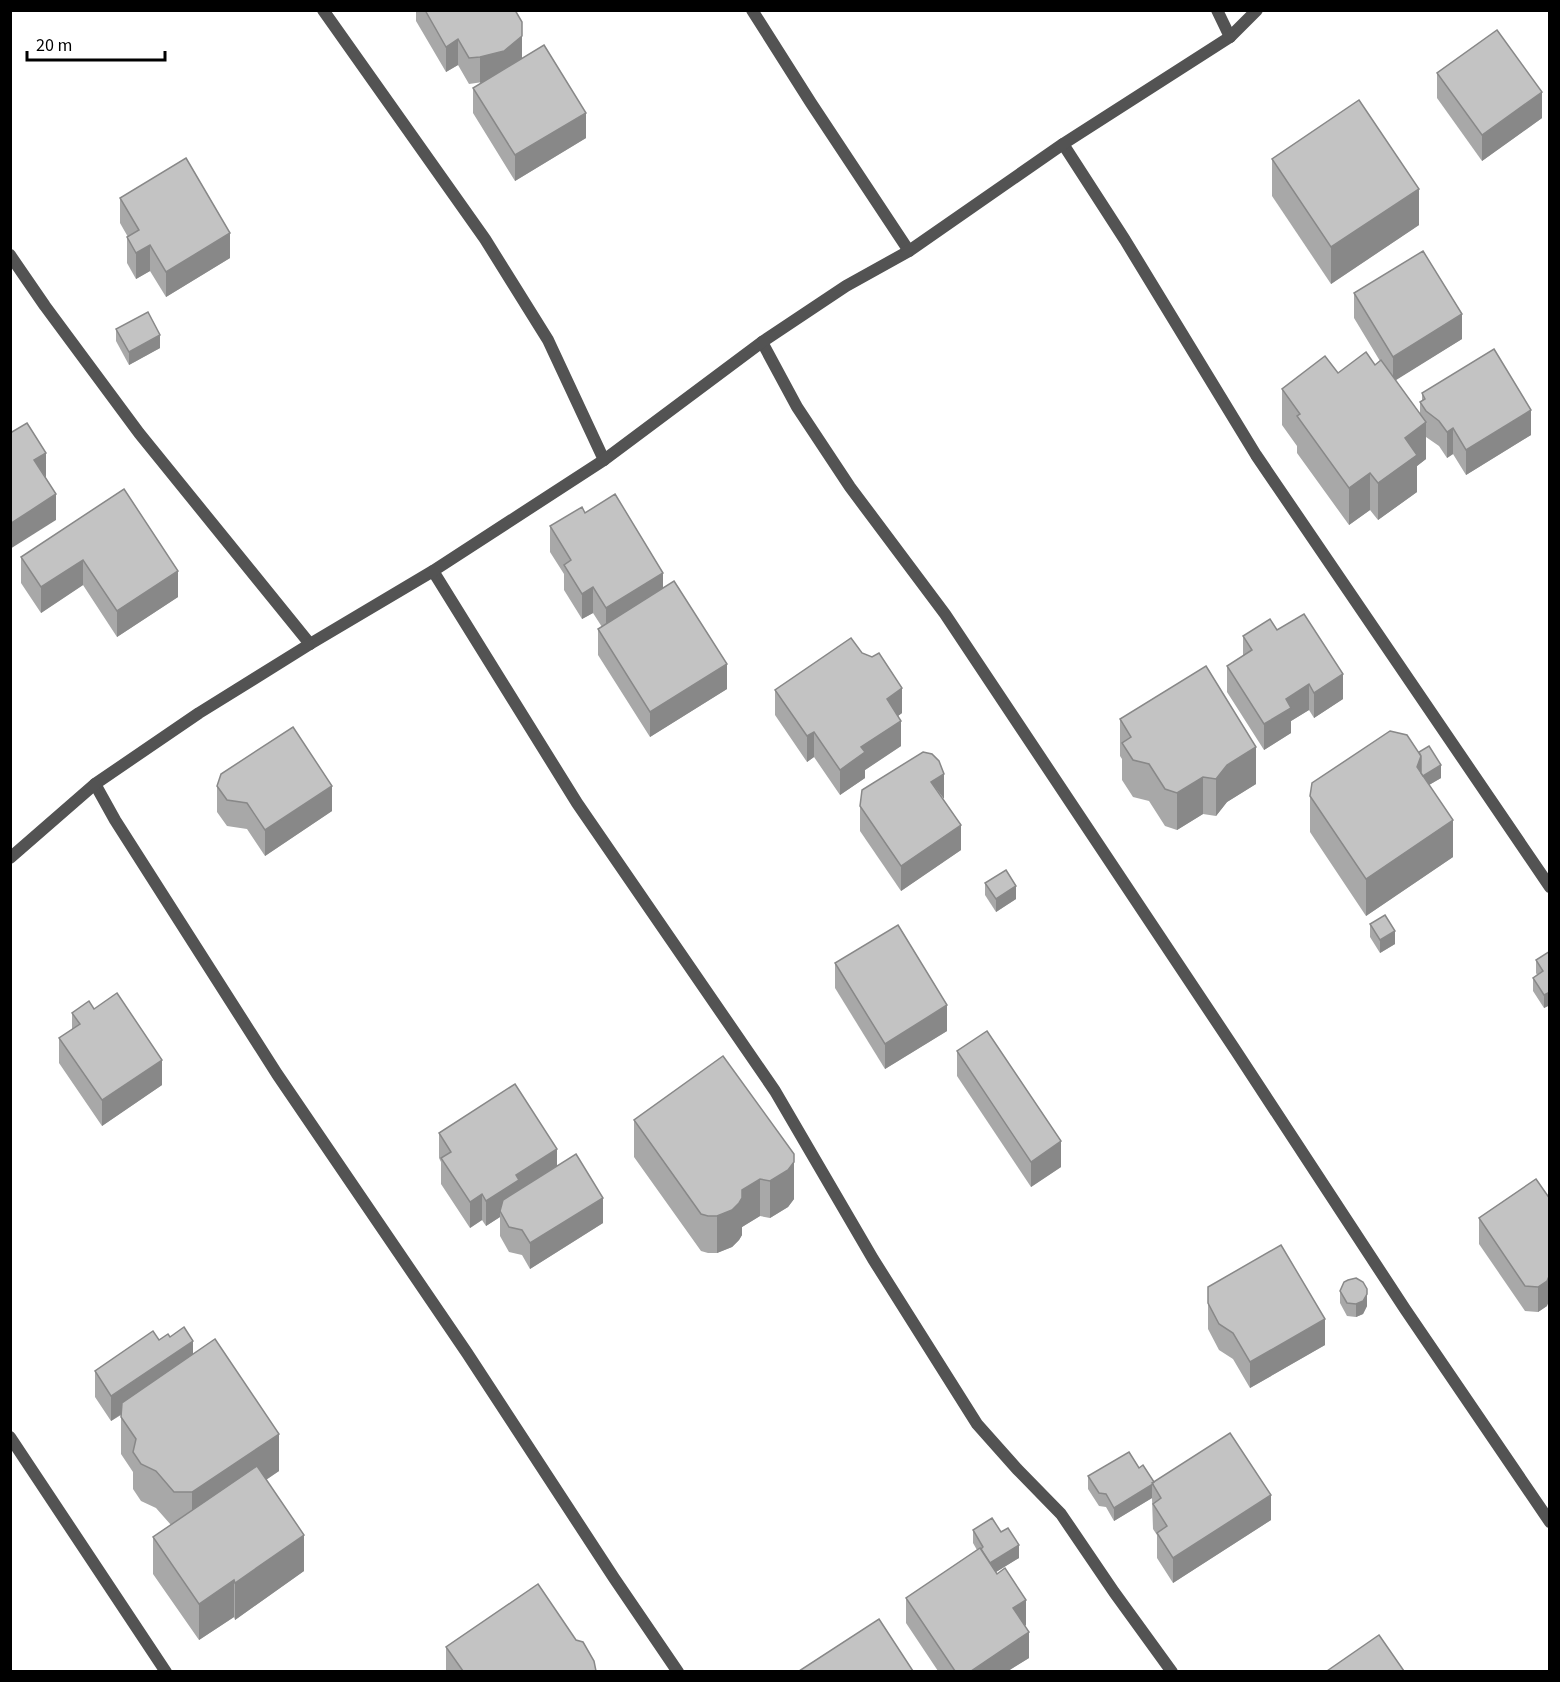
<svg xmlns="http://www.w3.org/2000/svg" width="1560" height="1682" font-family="'Source Sans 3',sans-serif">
<rect width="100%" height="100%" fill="#fff"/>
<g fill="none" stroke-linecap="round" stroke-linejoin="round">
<g stroke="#535353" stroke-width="12">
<polyline points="323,10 485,239 548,340 604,460"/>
<polyline points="752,10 811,103 909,251"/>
<polyline points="1217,10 1230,37"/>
<polyline points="1063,144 1125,240 1256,455 1550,887"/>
<polyline points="10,255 45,306 139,433 310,644"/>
<polyline points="762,342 797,407 850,487 945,614 1236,1051 1405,1309 1550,1522"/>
<polyline points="433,571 577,803 775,1091 873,1259 977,1424 1017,1469 1061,1514 1114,1592 1172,1672"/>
<polyline points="95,784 115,820 277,1074 467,1353 614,1578 678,1672"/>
<polyline points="10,858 95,784 199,713 310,644 433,571 604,460 762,342 846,286 909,251 1063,144 1230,37 1257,10"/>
<polyline points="10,1437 166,1672"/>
</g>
</g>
<g fill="#a8a8a8">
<polygon points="416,10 515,10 522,58 586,138 515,181 473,113 473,88 483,82 469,84 458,65 446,72 416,21"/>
<polygon points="1437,73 1542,118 1482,161 1437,98"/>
<polygon points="1272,159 1419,225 1331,284 1272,196"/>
<polygon points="120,198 230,258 166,297 150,271 136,279 127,263 127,237 128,237 120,223"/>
<polygon points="1354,293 1462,339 1395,380 1420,414 1420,402 1422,401 1422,393 1531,435 1466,475 1453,454 1447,458 1439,446 1426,437 1426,459 1417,466 1417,492 1378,520 1370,510 1349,525 1297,453 1297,446 1282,425 1282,389 1375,365 1380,361 1354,318"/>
<polygon points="116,329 160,348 129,365 116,341"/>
<polygon points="124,489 178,597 117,637 83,585 41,613 21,583 21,557"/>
<polygon points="585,513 663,589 727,689 650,737 598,655 598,629 602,627 593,613 582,619 564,590 564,574 550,552 550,526"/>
<polygon points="1277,630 1343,699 1314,718 1309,710 1291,721 1291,733 1264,750 1227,692 1227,666 1243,656 1243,636"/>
<polygon points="775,690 902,713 898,716 901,746 865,770 865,778 840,795 814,757 807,762 775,715"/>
<polygon points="1120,719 1256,784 1227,802 1216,816 1203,814 1177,830 1165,826 1149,801 1133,797 1122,780 1122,759 1120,756"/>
<polygon points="1419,752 1441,778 1429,785 1453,857 1366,916 1310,832 1310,796"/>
<polygon points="217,786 332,811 265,856 247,829 227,826 217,812"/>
<polygon points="943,799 961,850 901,891 860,831 860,806"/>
<polygon points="985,883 1016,899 996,912 985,895"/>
<polygon points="1370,924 1395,944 1380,953 1370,937"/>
<polygon points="1550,951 1550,1005 1544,1008 1533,991 1533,978 1537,975 1536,973 1536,960"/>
<polygon points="835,963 947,1031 885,1069 835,988"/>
<polygon points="94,1009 162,1085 102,1126 59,1063 59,1038 72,1030 72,1013"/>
<polygon points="957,1051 1061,1167 1031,1187 957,1076"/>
<polygon points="634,1120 794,1191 794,1199 788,1207 770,1218 760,1216 742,1227 742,1235 739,1240 732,1247 717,1253 708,1253 701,1251 634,1157"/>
<polygon points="439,1133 557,1166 603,1223 530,1269 522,1255 509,1252 500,1236 500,1217 486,1226 482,1220 470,1228 441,1184 441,1162 439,1158"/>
<polygon points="1536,1179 1547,1306 1538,1312 1525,1311 1479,1244 1479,1218"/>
<polygon points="1208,1287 1325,1345 1250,1388 1233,1359 1219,1350 1208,1329"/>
<polygon points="1340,1291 1367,1306 1363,1314 1356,1317 1347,1316 1340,1303"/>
<polygon points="170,1337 193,1354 279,1471 266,1480 304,1571 235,1620 234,1617 199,1640 153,1574 153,1537 171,1525 156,1508 141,1501 133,1489 133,1472 121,1454 121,1415 111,1421 95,1397 95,1371 159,1340"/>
<polygon points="1139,1468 1154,1482 1271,1520 1173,1583 1157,1558 1157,1535 1153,1529 1152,1498 1114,1521 1106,1507 1099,1506 1088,1489 1088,1476"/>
<polygon points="973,1530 1001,1532 1019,1558 996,1572 1026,1625 1025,1626 1029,1658 1008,1671 938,1671 906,1623 906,1598 977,1550 973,1543"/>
<polygon points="446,1647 596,1671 446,1671"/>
</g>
<g fill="#888">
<polygon points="522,22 522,61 504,76 480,83 480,57"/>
<polygon points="458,39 458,65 446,72 446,47"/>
<polygon points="1542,92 1542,118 1482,161 1482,135"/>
<polygon points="586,113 586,138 515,181 515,155"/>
<polygon points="1419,189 1419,225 1331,284 1331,247"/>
<polygon points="230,233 230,258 166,297 166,272"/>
<polygon points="150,245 150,271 136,279 136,253"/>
<polygon points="1462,314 1462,339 1393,382 1393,357"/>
<polygon points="160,335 160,348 129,365 129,352"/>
<polygon points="1531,410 1531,435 1466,475 1466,450"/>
<polygon points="1426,422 1426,459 1417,466 1417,492 1378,520 1378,483 1405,438"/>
<polygon points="1453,428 1453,454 1447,458 1447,432"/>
<polygon points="46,453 46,478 34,460"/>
<polygon points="1370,473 1370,510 1349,525 1349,488"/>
<polygon points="56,494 56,520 10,549 10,524"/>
<polygon points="83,560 83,585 41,613 41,587"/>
<polygon points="178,571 178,597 117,637 117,611"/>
<polygon points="663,573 663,598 606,633 606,608"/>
<polygon points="593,587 593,613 582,619 582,594"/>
<polygon points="727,664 727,689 650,737 650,712"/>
<polygon points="1343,674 1343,699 1314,718 1314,693"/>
<polygon points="1309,684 1309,710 1291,721 1291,733 1264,750 1264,724 1286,699"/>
<polygon points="902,688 902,713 887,724 887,699"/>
<polygon points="901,721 901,746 865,770 865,778 840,795 840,770 861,747"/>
<polygon points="814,732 814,757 807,762 807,736"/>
<polygon points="1256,747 1256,784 1227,802 1216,816 1216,779 1227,765"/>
<polygon points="1421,756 1421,793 1417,767"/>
<polygon points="1441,765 1441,778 1422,789 1422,776"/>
<polygon points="944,774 944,799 931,782"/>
<polygon points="1203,777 1203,814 1177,830 1177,793"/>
<polygon points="332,786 332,811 265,856 265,830"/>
<polygon points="1453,820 1453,857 1366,916 1366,879"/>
<polygon points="961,825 961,850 901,891 901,866"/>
<polygon points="1016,886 1016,899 996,912 996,899"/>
<polygon points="1395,931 1395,944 1380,953 1380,940"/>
<polygon points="1550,992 1550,1005 1544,1008 1544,995"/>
<polygon points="947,1005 947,1031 885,1069 885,1044"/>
<polygon points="162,1060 162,1085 102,1126 102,1100"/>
<polygon points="1061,1141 1061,1167 1031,1187 1031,1162"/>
<polygon points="557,1149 557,1175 500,1211 500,1217 486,1226 486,1201 516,1175"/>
<polygon points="794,1154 794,1199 788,1207 770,1218 770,1181"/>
<polygon points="760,1179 760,1216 742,1227 742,1235 739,1240 732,1247 717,1253 717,1216 742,1190"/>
<polygon points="482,1194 482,1220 470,1228 470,1202"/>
<polygon points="603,1198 603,1223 530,1269 530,1243"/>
<polygon points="1550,1274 1550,1299 1547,1306 1538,1312 1538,1287"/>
<polygon points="1367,1289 1367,1306 1363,1314 1356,1317 1356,1304"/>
<polygon points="1325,1319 1325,1345 1250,1388 1250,1362"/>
<polygon points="193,1341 193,1366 111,1421 111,1396"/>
<polygon points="279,1434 279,1471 192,1529 192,1492"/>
<polygon points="1152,1485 1152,1498 1114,1521 1114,1508"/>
<polygon points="1271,1495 1271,1520 1173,1583 1173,1558"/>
<polygon points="304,1535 304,1571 235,1620 235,1583"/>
<polygon points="1019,1545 1019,1558 988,1577 988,1564"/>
<polygon points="234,1580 234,1617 199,1640 199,1604"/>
<polygon points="1026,1600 1026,1625 1013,1634 1013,1608"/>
<polygon points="1029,1632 1029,1658 1008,1671 971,1671"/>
</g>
<g fill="#c3c3c3" stroke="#888" stroke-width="1.5">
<polygon points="425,10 515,10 522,22 522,36 504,51 480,57 469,58 458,39 446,47"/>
<polygon points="1497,30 1542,92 1482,135 1437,73"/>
<polygon points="544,45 586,113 515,155 473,88"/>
<polygon points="1359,100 1419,189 1331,247 1272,159"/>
<polygon points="186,158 230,233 166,272 150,245 136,253 127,237 139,230 120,198"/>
<polygon points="1423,251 1462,314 1393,357 1354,293"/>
<polygon points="148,312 160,335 129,352 116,329"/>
<polygon points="1494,349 1531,410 1466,450 1453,428 1447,432 1439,421 1426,411 1420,402 1425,399 1422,393"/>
<polygon points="1366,352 1375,365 1381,360 1426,422 1405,438 1417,455 1378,483 1370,473 1349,488 1297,416 1300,414 1282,389 1325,356 1338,373"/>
<polygon points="27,423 46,453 34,460 56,494 10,524 10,430 12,432"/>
<polygon points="124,489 178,571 117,611 83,560 41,587 21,557"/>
<polygon points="615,494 663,573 606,608 593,587 582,594 564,565 571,560 550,526 582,507 585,513"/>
<polygon points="674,581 727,664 650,712 598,629"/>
<polygon points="1304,614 1343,674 1314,693 1309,684 1286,699 1291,708 1264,724 1227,666 1252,650 1243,636 1270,619 1277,630"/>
<polygon points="851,638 862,653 872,657 879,653 902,688 887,699 901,721 861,747 865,752 840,770 814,732 807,736 775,690"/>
<polygon points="1206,666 1256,747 1227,765 1216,779 1203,777 1177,793 1165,789 1149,764 1133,760 1122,743 1131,737 1120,719"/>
<polygon points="293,727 332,786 265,830 247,803 227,800 217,786 221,774"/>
<polygon points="1390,731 1407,735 1421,756 1417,767 1453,820 1366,879 1310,796 1312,783"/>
<polygon points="1429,746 1441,765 1423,776 1421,773 1421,756 1419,752"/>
<polygon points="923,752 932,754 939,761 944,774 931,782 961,825 901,866 860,806 862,790"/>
<polygon points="1006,870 1016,886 996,899 985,883"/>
<polygon points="1385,915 1395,931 1380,940 1370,924"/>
<polygon points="898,925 947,1005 885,1044 835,963"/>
<polygon points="1550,951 1550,992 1544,995 1533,978 1543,971 1536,960"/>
<polygon points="117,993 162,1060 102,1100 59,1038 80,1024 72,1013 89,1001 94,1009"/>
<polygon points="987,1031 1061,1141 1031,1162 957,1051"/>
<polygon points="723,1056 794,1154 794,1162 788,1170 770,1181 760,1179 742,1190 742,1198 739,1203 732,1210 717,1216 708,1216 701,1214 634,1120"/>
<polygon points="515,1084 557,1149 516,1175 519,1180 486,1201 482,1194 470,1202 441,1158 451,1152 439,1133"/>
<polygon points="576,1154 603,1198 530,1243 522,1230 509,1227 500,1211 503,1200"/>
<polygon points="1536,1179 1550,1199 1550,1274 1547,1281 1538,1287 1525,1286 1479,1218"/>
<polygon points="1281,1245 1325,1319 1250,1362 1233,1333 1219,1324 1208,1303 1208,1287"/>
<polygon points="1356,1278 1363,1282 1367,1289 1367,1294 1363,1301 1356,1304 1347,1303 1340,1291 1344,1282 1348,1280"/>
<polygon points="184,1327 193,1341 111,1396 95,1371 153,1331 159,1340 168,1334 170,1337"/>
<polygon points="215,1339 279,1434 192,1492 174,1492 156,1471 141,1464 133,1452 136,1439 121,1417 122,1403"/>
<polygon points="1230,1433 1271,1495 1173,1558 1157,1533 1167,1526 1153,1504 1161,1498 1152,1483"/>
<polygon points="1129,1452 1139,1468 1143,1465 1154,1482 1152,1483 1153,1484 1114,1508 1106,1494 1099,1493 1088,1476"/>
<polygon points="257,1466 304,1535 235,1583 234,1580 199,1604 153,1537"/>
<polygon points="992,1518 1001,1532 1008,1528 1019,1545 990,1563 981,1549 983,1547 973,1530"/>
<polygon points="980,1548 997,1574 1005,1568 1026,1600 1013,1608 1029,1632 971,1671 955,1671 906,1598"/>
<polygon points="538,1584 576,1640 583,1642 594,1661 596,1671 463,1671 446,1647"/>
<polygon points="879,1619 913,1671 799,1671"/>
<polygon points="1379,1635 1404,1671 1327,1671"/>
</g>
<rect width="1560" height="1682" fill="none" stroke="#000000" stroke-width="24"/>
<path d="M27 51v9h138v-9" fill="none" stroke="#000000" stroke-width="3"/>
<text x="36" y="51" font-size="18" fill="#000000" stroke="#ffffff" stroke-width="4.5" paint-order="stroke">20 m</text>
</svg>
